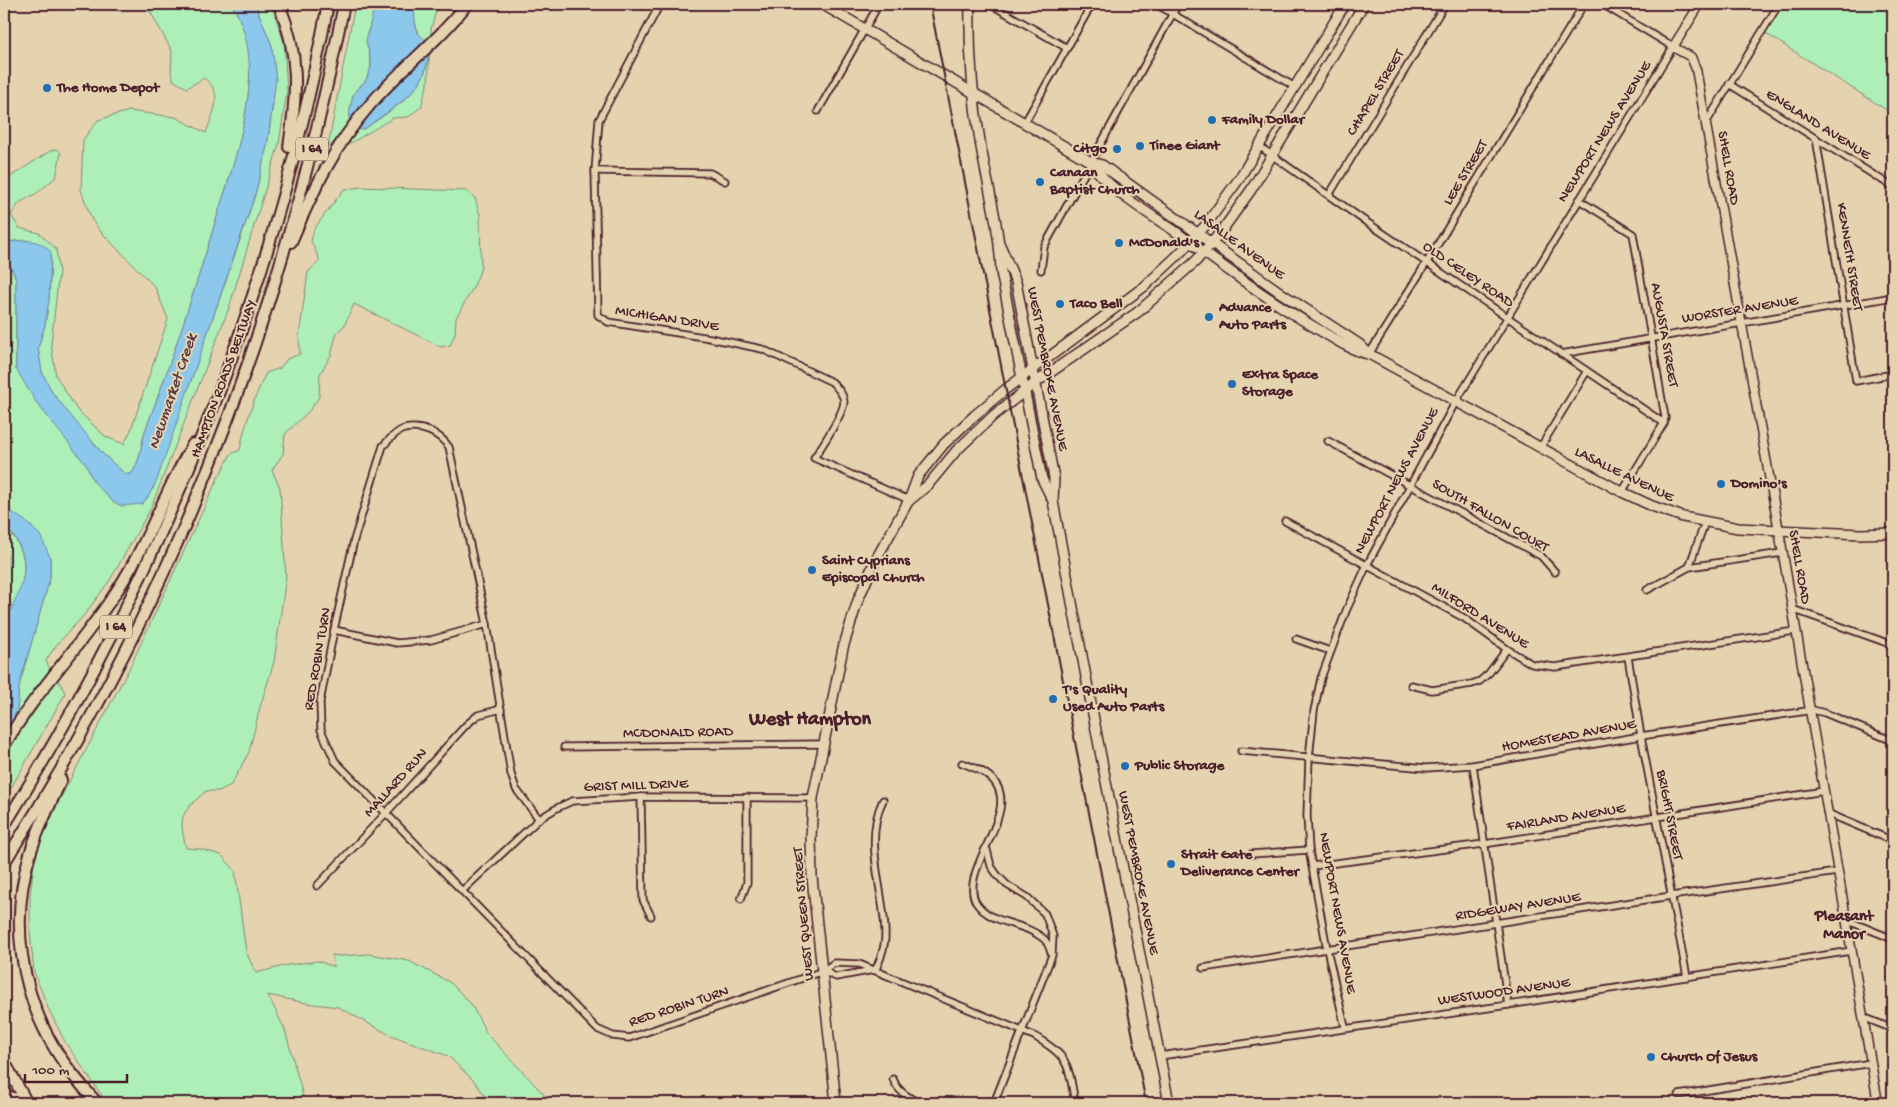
<svg xmlns="http://www.w3.org/2000/svg" width="1897" height="1107" font-family="'Gochi Hand',sans-serif">
<rect width="100%" height="100%" fill="#e5d3b0"/>
<filter id="ink" filterUnits="userSpaceOnUse"><feTurbulence type="fractalNoise" baseFrequency=".02" numOctaves="2"/><feDisplacementMap in="SourceGraphic" scale="10" xChannelSelector="R" yChannelSelector="G"/><feConvolveMatrix kernelMatrix="1 2 1 2 8 2 1 2 1" color-interpolation-filters="sRGB"/></filter>
<g filter="url(#ink)">
<g fill="#aeefb8" stroke="#7c8772">
<path d="M146 4H232C248 33 252 54 249 87 245 133 229 179 215 223 194 292 171 364 145 431 141 444 140 464 131 474H125L103 454 71 417 52 392 42 372 38 348 45 325 49 300 51 260 26 240 5 242 4 181 50 151 57 149 61 153 56 177 37 193 19 203 11 215 19 228 39 233 56 249 59 272 51 344 56 376 77 410 106 437 124 444 131 430 168 319 155 287 101 232 92 220 81 190 83 140 98 120 129 111 175 117 206 133C213 112 225 94 204 78L187 88 174 81 171 72 172 51Z"/>
<path d="M255 4H271L284 42 287 91 279 144 229 308 151 508 110 580 85 614 58 643 46 660C50 674 61 680 65 694L4 800V740L17 710 19 686 50 578V557L32 527 8 510 4 509V269H12L16 279V369L86 465 94 482 153 489 239 243 255 195 267 146 273 104 272 46Z"/>
<path d="M355 4H375L376 6 367 35 371 67 366 80 355 91 349 120 369 126C388 112 415 97 424 74 426 70 428 63 428 59 426 45 407 17 416 4H438L431 29 428 82 421 107 408 117 393 118 351 143 336 140 328 147Z"/>
<polygon points="1783,4 1893,4 1893,114 1765,33"/>
<path d="M362 187 466 191 475 198 480 215 481 268 474 286 456 318 455 334 450 345 441 347 354 304 344 326 337 332 331 355 320 374 319 397 309 411 285 434 283 454 272 470 280 488 286 576 274 662 260 707 249 752 231 785 219 791H206C181 813 178 815 186 848L200 849 221 855 235 870 246 952 256 973 288 965 318 961 334 967 332 955 341 956 369 954 409 961 451 983 471 1004 487 1034 552 1103H490L475 1082 448 1056 388 1034 338 1007 306 1003 268 995 285 1030 305 1103H107L65 1042 48 1008 34 972 30 932V895L34 863 43 836 60 799 130 667 217 480 231 454 240 450C245 423 254 398 266 373L280 368 287 359 300 354 299 336 308 272 320 261 311 241 314 229 344 189Z"/>
<path d="M4 529C12 533 15 538 19 546 34 575 12 606 4 635V579L7 566V555L4 553Z"/>
</g>
<g fill="#8cc8ec" stroke="#72849f">
<path d="M232 4H255L272 46 276 79 267 146 255 195 157 480 148 497 142 504 122 506 113 502 94 482 86 465 36 402 16 369V279L12 269H4V243C21 240 39 237 51 252L49 300 45 325 38 348 42 372 52 392 71 416 103 454 125 474H131C140 464 141 444 145 431 171 364 194 292 215 223 229 179 245 133 249 87 251 57 247 30 232 4Z"/>
<path d="M375 4H416C413 8 415 29 418 33 421 36 424 38 426 42 429 52 428 66 423 76 414 96 393 108 375 121 365 129 360 134 349 125L350 108 353 95 366 80 371 67V61L366 41Z"/>
<path d="M4 509 8 510 24 520 40 535 50 557V578L19 686 17 710 4 740C4 706 1 670 4 636 6 604 36 581 19 545 15 537 12 532 4 529Z"/>
</g>
<g fill="none" stroke-linecap="round" stroke-linejoin="round">
<g stroke="#4a1f2b" stroke-width="9">
<g id="minor">
<path d="M660 4 599 120 595 171 598 315 608 322 710 338 762 349 832 382C837 388 844 394 844 402 843 415 822 446 814 458L909 500"/>
<polyline points="990,4 1067,48"/>
<polyline points="1156,4 1295,87"/>
<polyline points="1729,84 1893,187"/>
<polyline points="818,111 879,4"/>
<polyline points="1025,122 1092,4"/>
<polyline points="1706,123 1779,4"/>
<polyline points="1816,138 1856,381 1893,374"/>
<polyline points="1259,146 1362,219 1664,423"/>
<polyline points="595,171 710,173 725,181"/>
<polyline points="1329,195 1445,4"/>
<polyline points="1579,200 1633,234 1665,417 1664,423 1622,492"/>
<polyline points="1041,270 1044,247 1178,4"/>
<polyline points="1369,354 1427,262 1584,4"/>
<polyline points="1561,354 1893,297"/>
<polyline points="1328,441 1541,556 1555,572"/>
<polyline points="1540,448 1587,371"/>
<polyline points="1285,521 1464,618 1507,649 1532,664 1555,667 1795,631"/>
<polyline points="1689,567 1705,522"/>
<polyline points="1647,590 1689,567 1782,553"/>
<polyline points="1792,609 1893,645"/>
<polyline points="334,630 397,643 431,640 487,624"/>
<polyline points="1296,639 1330,651"/>
<polyline points="1628,657 1641,736 1687,977"/>
<polyline points="1411,685 1432,690 1472,684 1480,681 1489,673 1507,649"/>
<polyline points="564,747 823,744"/>
<polyline points="1241,751 1426,768 1473,765 1641,736 1813,710 1825,713 1893,741"/>
<path d="M962 763C970 766 979 769 986 774 1032 805 954 870 977 904 992 925 1025 922 1044 939 1048 942 1050 950 1052 955L994 1103"/>
<polyline points="1473,765 1508,1005"/>
<polyline points="641,797 643,900 651,916"/>
<polyline points="1827,813 1893,841"/>
<path d="M539 819 516 789 511 774 487 624 449 447C439 433 422 425 404 429 396 431 389 440 383 446L354 540 334 630 320 702 321 730 335 761 597 1029 613 1036 629 1038 823 971 834 963 859 964 1034 1036C1070 1057 1068 1064 1075 1103"/>
<polyline points="987,850 991,866 998,876 1007,885 1027,897 1045,914 1053,936 1052,953"/>
<polyline points="1251,854 1309,850"/>
<polyline points="1312,866 1484,844 1824,791"/>
<polyline points="317,886 386,813 466,725 478,715 501,709"/>
<polyline points="463,890 539,819 557,808 572,801 641,797 813,798"/>
<polyline points="741,899 747,883 747,797"/>
<polyline points="1846,920 1893,939"/>
<polyline points="1203,968 1671,896 1837,872"/>
<path d="M876 969C881 958 886 945 885 932 884 889 863 841 883 800"/>
<polyline points="823,971 836,977 874,970"/>
<polyline points="1863,1017 1893,1029"/>
<polyline points="1345,1027 1327,949 1309,850 1307,815 1309,758 1314,711 1321,678 1346,611 1367,565 1455,403 1673,47 1602,4"/>
<polyline points="1160,1056 1508,1005 1851,951"/>
<path d="M893 1079C898 1092 907 1096 919 1103"/>
<polyline points="1679,1095 1871,1063"/>
<polyline points="405,1101 406,1103"/>
</g>
</g>
<g stroke="#4a1f2b" stroke-width="11">
<polyline id="tertiary" points="1700,4 1673,47 1691,57 1696,69 1779,531 1878,1103"/>
</g>
<g stroke="#4a1f2b" stroke-width="12">
<g id="secondary">
<polyline points="822,4 1091,162 1102,165 1281,293 1359,344 1369,354 1622,492 1652,506 1683,517 1738,528 1860,534 1893,533"/>
<path d="M970 4C969 50 972 95 980 141 987 184 1000 228 1001 272L1042 479 1053 501"/>
<path d="M1091 162C1107 190 1152 215 1179 234 1225 268 1271 302 1321 331 1336 340 1351 350 1368 354"/>
<polyline points="1000,245 1016,282 1054,478 1053,501 1099,746 1169,1103"/>
<polyline points="910,500 928,485 956,451 994,415 1035,383 1138,312 1196,261 1221,232 1251,190 1364,4"/>
<polyline points="836,1103 812,877 811,838 813,798 843,648 858,600 875,561 909,500 918,476 944,444 975,415 1006,389 1145,286 1179,254 1205,226 1239,179 1345,4"/>
</g>
</g>
<g stroke="#4a1f2b" stroke-width="14">
<g id="motorway">
<path d="M279 4C300 55 297 93 289 147"/>
<path d="M291 242C312 193 334 146 369 106 399 70 438 42 467 4"/>
<path d="M4 746C36 690 83 644 118 589 148 543 165 491 193 444"/>
<path d="M61 780C50 805 38 828 30 854 10 919 20 991 55 1049 67 1069 82 1086 97 1103"/>
<path d="M4 826C161 575 273 295 328 4"/>
<path d="M4 863C71 758 131 648 181 534 255 366 309 184 344 4"/>
<polyline points="4,1061 27,1103"/>
<polyline points="4,1095 27,1103"/>
</g>
</g>
<use href="#minor" stroke="#e5d3b0" stroke-width="5.5"/>
<use href="#tertiary" stroke="#e5d3b0" stroke-width="8"/>
<use href="#secondary" stroke="#e5d3b0" stroke-width="9"/>
<use href="#motorway" stroke="#e5d3b0" stroke-width="10"/>
<polyline stroke="#4a1f2b" stroke-width="2" points="930,4 1146,1103"/>
</g>
</g>
<g fill="#1f6fb2" stroke="#e5d3b0" stroke-width="2">
<circle cx="47" cy="88" r="5"/>
<circle cx="1212" cy="120" r="5"/>
<circle cx="1140" cy="146" r="5"/>
<circle cx="1117" cy="149" r="5"/>
<circle cx="1040" cy="182" r="5"/>
<circle cx="1119" cy="243" r="5"/>
<circle cx="1060" cy="304" r="5"/>
<circle cx="1209" cy="317" r="5"/>
<circle cx="1232" cy="384" r="5"/>
<circle cx="1721" cy="484" r="5"/>
<circle cx="812" cy="570" r="5"/>
<circle cx="1053" cy="699" r="5"/>
<circle cx="1125" cy="766" r="5"/>
<circle cx="1171" cy="864" r="5"/>
<circle cx="1651" cy="1057" r="5"/>
</g>
<g text-anchor="middle" dominant-baseline="central" stroke-width="4" stroke-linejoin="round" paint-order="stroke">
<g fill="#e5d3b0" stroke="#785553" stroke-width="1">
<rect x="296" y="137.5" width="32" height="23" rx="4"/>
<rect x="100" y="615.5" width="32" height="23" rx="4"/>
</g>
<g font-size="14" font-weight="bold" fill="#4a1f2b">
<text x="312" y="149">I 64</text>
<text x="116" y="627">I 64</text>
</g>
<g font-size="15" font-weight="bold" fill="#4a1f2b" stroke="#e5d3b0" text-anchor="start">
<text x="57" y="88">The Home Depot</text>
<text x="1222" y="120">Family Dollar</text>
<text x="1150" y="146">Tinee Giant</text>
<text x="1107" y="149" text-anchor="end">Citgo</text>
<text x="1050" y="173">Canaan<tspan x="1050" dy="17">Baptist Church</tspan></text>
<text x="1129" y="243">McDonald's</text>
<text x="1070" y="304">Taco Bell</text>
<text x="1219" y="308">Advance<tspan x="1219" dy="17">Auto Parts</tspan></text>
<text x="1242" y="375">Extra Space<tspan x="1242" dy="17">Storage</tspan></text>
<text x="1731" y="484">Domino's</text>
<text x="822" y="561">Saint Cyprians<tspan x="822" dy="17">Episcopal Church</tspan></text>
<text x="1063" y="690">T's Quality<tspan x="1063" dy="17">Used Auto Parts</tspan></text>
<text x="1135" y="766">Public Storage</text>
<text x="1181" y="855">Strait Gate<tspan x="1181" dy="17">Deliverance Center</tspan></text>
<text x="1661" y="1057">Church Of Jesus</text>
</g>
<g font-size="15" fill="#4a1f2b" stroke="#e5d3b0">
<text transform="translate(1376 93) rotate(-59)">CHAPEL STREET</text>
<text transform="translate(1818 125) rotate(32)">ENGLAND AVENUE</text>
<text transform="translate(1605 132) rotate(-58)">NEWPORT NEWS AVENUE</text>
<text transform="translate(1728 168) rotate(80)">SHELL ROAD</text>
<text transform="translate(1466 173) rotate(-59)">LEE STREET</text>
<text transform="translate(1239 245) rotate(36)">LASALLE AVENUE</text>
<text transform="translate(1849 257) rotate(81)">KENNETH STREET</text>
<text transform="translate(1468 275) rotate(34)">OLD CELEY ROAD</text>
<text transform="translate(1740 310) rotate(-9)">WORSTER AVENUE</text>
<text transform="translate(667 319) rotate(9)">MICHIGAN DRIVE</text>
<text transform="translate(1664 335) rotate(80)">AUGUSTA STREET</text>
<text transform="translate(1047 369) rotate(79)">WEST PEMBROKE AVENUE</text>
<text transform="translate(224 379) rotate(-70)">HAMPTON ROADS BELTWAY</text>
<text transform="translate(1624 475) rotate(26)">LASALLE AVENUE</text>
<text transform="translate(1397 481) rotate(-62)">NEWPORT NEWS AVENUE</text>
<text transform="translate(1490 516) rotate(30)">SOUTH FALLON COURT</text>
<text transform="translate(1799 567) rotate(80)">SHELL ROAD</text>
<text transform="translate(1480 616) rotate(32)">MILFORD AVENUE</text>
<text transform="translate(318 659) rotate(-80)">RED ROBIN TURN</text>
<text transform="translate(678 733) rotate(-1)">MCDONALD ROAD</text>
<text transform="translate(1569 736) rotate(-10)">HOMESTEAD AVENUE</text>
<text transform="translate(396 783) rotate(-48)">MALLARD RUN</text>
<text transform="translate(636 786) rotate(-2)">GRIST MILL DRIVE</text>
<text transform="translate(1669 815) rotate(79)">BRIGHT STREET</text>
<text transform="translate(1566 818) rotate(-9)">FAIRLAND AVENUE</text>
<text transform="translate(1138 873) rotate(79)">WEST PEMBROKE AVENUE</text>
<text transform="translate(1518 907) rotate(-9)">RIDGEWAY AVENUE</text>
<text transform="translate(1337 913) rotate(80)">NEWPORT NEWS AVENUE</text>
<text transform="translate(804 914) rotate(-95)">WEST QUEEN STREET</text>
<text transform="translate(1504 992) rotate(-8)">WESTWOOD AVENUE</text>
<text transform="translate(679 1007) rotate(-18)">RED ROBIN TURN</text>
</g>
<g font-size="16" font-style="italic" fill="#543848" stroke="#e5d3b0">
<text transform="translate(174 392) rotate(-71)">Newmarket Creek</text>
</g>
<g font-size="16" font-weight="bold" fill="#4a1f2b" stroke="#e5d3b0">
<text x="1844" y="917">Pleasant<tspan x="1844" dy="18">Manor</tspan></text>
</g>
<g font-size="20" font-weight="bold" fill="#4a1f2b" stroke="#e5d3b0">
<text x="810" y="720">West Hampton</text>
</g>
</g>
<rect width="1897" height="1107" fill="none" stroke="#e5d3b0" stroke-width="20"/>
<rect x="10" y="10" width="1877" height="1087" fill="none" stroke="#4a1f2b" stroke-width="2" filter="url(#ink)"/>
<path d="M25 1074v8h102v-8" fill="none" stroke="#4a1f2b" stroke-width="2.5"/>
<text x="32" y="1074" font-size="15" fill="#4a1f2b" stroke="#e5d3b0" stroke-width="4" paint-order="stroke">100 m</text>
</svg>
